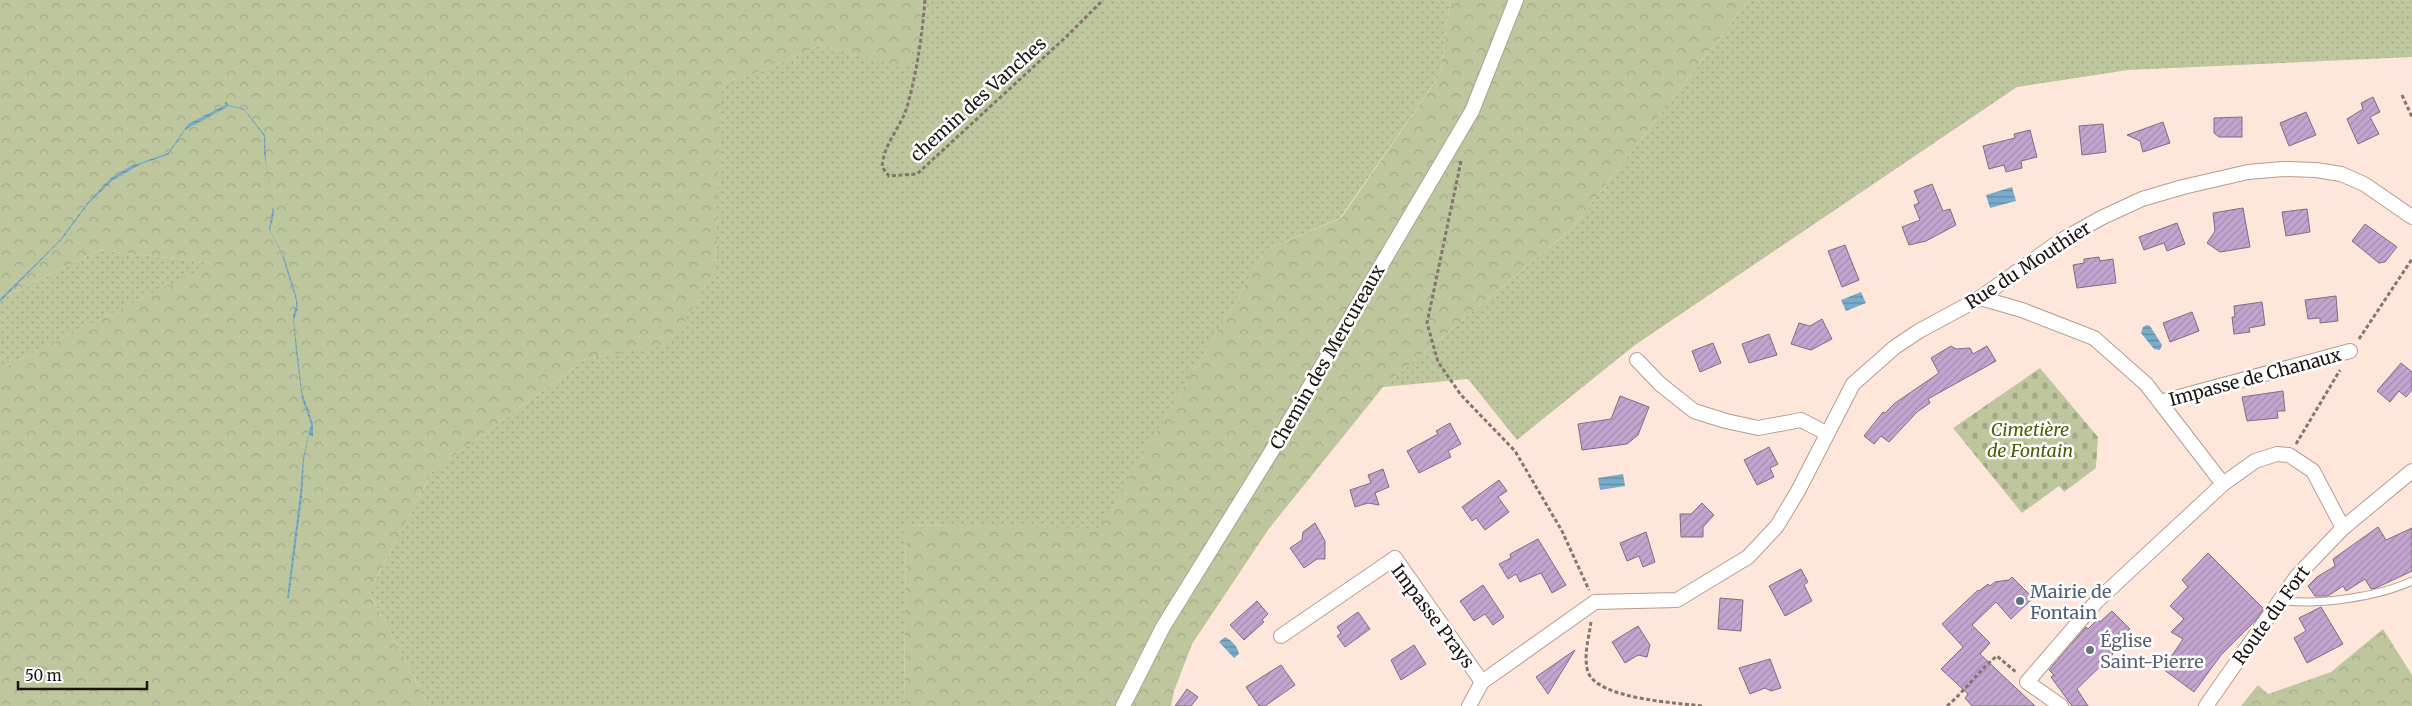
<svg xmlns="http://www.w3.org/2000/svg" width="2412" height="706" font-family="Merriweather,serif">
<defs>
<pattern id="green-dots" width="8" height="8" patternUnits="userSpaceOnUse" patternTransform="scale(1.25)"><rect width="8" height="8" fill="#bec69e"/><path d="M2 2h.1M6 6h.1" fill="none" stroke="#a3a987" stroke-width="1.8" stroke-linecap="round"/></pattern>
<pattern id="forest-crowns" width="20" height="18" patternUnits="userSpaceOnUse" patternTransform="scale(1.25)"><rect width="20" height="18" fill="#bec69e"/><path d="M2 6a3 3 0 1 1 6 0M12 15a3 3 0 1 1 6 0" fill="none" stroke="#a3a987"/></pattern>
<pattern id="cemetery-stones" width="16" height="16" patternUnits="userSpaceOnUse" patternTransform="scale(1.25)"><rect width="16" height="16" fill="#bec69e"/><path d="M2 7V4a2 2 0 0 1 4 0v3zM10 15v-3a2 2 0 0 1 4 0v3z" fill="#a3a987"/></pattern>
<pattern id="water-rules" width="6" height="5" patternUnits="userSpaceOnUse" patternTransform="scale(1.25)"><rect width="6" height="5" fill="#78acc9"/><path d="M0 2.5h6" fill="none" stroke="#628ba2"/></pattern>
<pattern id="building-hatch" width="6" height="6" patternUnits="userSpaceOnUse" patternTransform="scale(1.25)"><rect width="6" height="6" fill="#c3a4cf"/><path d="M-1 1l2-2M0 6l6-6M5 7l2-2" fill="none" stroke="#a78cb1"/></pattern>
</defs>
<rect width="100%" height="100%" fill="#fee7da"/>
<g fill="url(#green-dots)">
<polygon points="931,0 1450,0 1440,75 1340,218 1266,250 1099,529 906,525 904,706 429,706 369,592 432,472 586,359 671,343 715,270 720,84 767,69 820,45 906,67"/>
<polygon points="1749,0 2412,0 2412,57 2128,70 2017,87 1635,345 1517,440 1468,379 1383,387 1572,228"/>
<polygon points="99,250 214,263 0,369 0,299"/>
</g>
<g fill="url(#forest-crowns)">
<polygon points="0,0 931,0 906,68 820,45 767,69 721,84 715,270 671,344 586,359 432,472 369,592 429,706 0,706 0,369 213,263 99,250 0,299"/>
<polygon points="1450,0 1749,0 1572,228 1383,387 1268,530 1192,644 1174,691 1171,706 904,706 906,525 1099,528 1266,250 1341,218 1440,75"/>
<polygon points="2383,629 2412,675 2412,706 2241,706 2258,685 2268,694 2331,672"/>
</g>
<polygon fill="url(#cemetery-stones)" points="2040,368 2098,437 2096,468 2064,492 2059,486 2022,513 1953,428"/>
<g fill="url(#water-rules)">
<polygon points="225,101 229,105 244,109 265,135 266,163 274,213 270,230 284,257 296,295 298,306 294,321 302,392 313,424 313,437 309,434 304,460 302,497 289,598 287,598 300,494 303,458 311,424 302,399 296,352 293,316 296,306 296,300 281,252 269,229 273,206 264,154 264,136 244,110 229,106 185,130 168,155 141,164 113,180 88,204 63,238 0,302 0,299 59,241 88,202 111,178 131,166 168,153 188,124 225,105"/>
<polygon points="2012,187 2016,201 1990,208 1986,195"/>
<polygon points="1861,292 1866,303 1846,311 1841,300"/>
<polygon points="2147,325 2150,326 2162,345 2160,350 2154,349 2141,333 2143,327"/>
<polygon points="1623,474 1625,486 1600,490 1598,478"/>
<path d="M1225 637C1232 641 1237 645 1239 654L1234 658 1219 642Z"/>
</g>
<g fill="url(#building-hatch)" stroke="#7b6f81">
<polygon points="2373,97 2380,112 2370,117 2379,134 2358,144 2347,119 2363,109 2361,103"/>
<polygon points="2306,112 2316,135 2289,146 2280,123"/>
<polygon points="2242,117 2242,137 2219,137 2214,133 2214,118"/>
<polygon points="2163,122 2170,143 2143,152 2140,141 2127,135"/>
<polygon points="2103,124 2106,152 2082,155 2079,126"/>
<polygon points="2030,130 2037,157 2021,161 2022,168 2006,172 2004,165 1989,169 1983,146 2015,138 2014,134"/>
<polygon points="1932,184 1943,211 1950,209 1956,225 1926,241 1909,245 1902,227 1920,220 1914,205 1919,203 1914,191"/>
<polygon points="2243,208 2250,247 2220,252 2207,243 2215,231 2213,213"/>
<polygon points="2307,209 2310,232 2286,236 2282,212"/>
<polygon points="2177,223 2185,244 2167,251 2164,243 2144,250 2139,237"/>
<polygon points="2365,224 2397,247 2385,262 2379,263 2352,241"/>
<polygon points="1845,245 1859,280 1842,287 1828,251"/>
<polygon points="2099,257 2100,261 2113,259 2116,283 2077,288 2073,265 2084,263 2084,259"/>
<polygon points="2336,296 2338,321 2320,323 2320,318 2308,319 2305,300"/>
<polygon points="2262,302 2265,325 2249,328 2250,332 2234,334 2232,317 2235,317 2234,306"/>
<polygon points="2192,312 2199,331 2170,342 2163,323"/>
<polygon points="1822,319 1832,339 1811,350 1791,344 1799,323 1810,326"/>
<polygon points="1769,334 1777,355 1749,363 1742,344"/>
<polygon points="1713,343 1721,363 1700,372 1692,351"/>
<polygon points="1951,346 1956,349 1970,348 1973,354 1987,346 1996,361 1928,399 1930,403 1917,412 1889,442 1881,436 1874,444 1864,436 1883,412 1885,413 1895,403 1939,373 1931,358"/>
<polygon points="2401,363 2412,372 2412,390 2406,397 2399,391 2390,402 2377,391"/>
<polygon points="2283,391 2285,411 2277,411 2278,418 2247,421 2242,397"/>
<polygon points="1620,396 1649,407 1638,435 1627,444 1582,450 1578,424 1611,419"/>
<polygon points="1450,423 1461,444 1448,451 1451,457 1419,473 1407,451 1438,434 1436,431"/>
<polygon points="1769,447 1778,464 1770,468 1774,477 1757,485 1744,460"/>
<polygon points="1383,469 1389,487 1375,493 1379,505 1368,503 1355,507 1350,490 1371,483 1368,475"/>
<polygon points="1499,480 1507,491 1498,497 1509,512 1485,530 1476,518 1472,521 1462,507"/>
<polygon points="1702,503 1714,515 1703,527 1703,537 1681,537 1680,514 1691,514"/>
<polygon points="1315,523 1325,541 1325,559 1317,559 1304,568 1290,548 1302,540 1303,532"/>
<polygon points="2378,527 2386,540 2412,528 2412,571 2376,588 2371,589 2365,579 2346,591 2343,586 2328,596 2315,596 2308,586 2317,577 2335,566 2333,559"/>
<polygon points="1646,532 1655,562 1643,567 1639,556 1627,561 1620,543"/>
<polygon points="1538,539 1566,585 1552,593 1541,573 1520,582 1516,574 1508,579 1499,564 1511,558 1510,554"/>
<polygon points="2208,553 2264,609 2255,621 2221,655 2194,692 2163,669 2183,639 2171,632 2184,619 2170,606 2188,587 2182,580"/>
<polygon points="1801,569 1808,582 1804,585 1812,601 1785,616 1769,586"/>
<polygon points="2012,577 2033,598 2011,619 1996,602 1972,625 1990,643 1980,654 2035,706 1972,706 1965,698 1968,694 1941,669 1963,647 1942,624 1978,590 1979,591 1988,584 1990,586 1995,582 2009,580"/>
<polygon points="1483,585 1504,617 1493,625 1485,614 1474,621 1460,601"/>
<polygon points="1720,598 1743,600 1741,631 1718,629"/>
<polygon points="1257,601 1268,614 1262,620 1264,622 1244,640 1230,625"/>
<polygon points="2321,607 2343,644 2307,663 2294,638 2306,631 2299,618"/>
<polygon points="2112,611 2130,629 2117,641 2120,643 2111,652 2113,654 2077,689 2088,706 2072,706 2051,677 2054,675 2049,670 2086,627 2088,629 2098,619 2100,622"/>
<polygon points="1358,612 1370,629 1345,647 1337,636 1341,633 1337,627"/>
<polygon points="1638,626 1650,645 1647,657 1638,655 1625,663 1612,642"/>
<polygon points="1414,645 1426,664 1401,680 1391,660"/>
<polygon points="1575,650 1548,694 1536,677"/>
<polygon points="1770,659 1781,688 1771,691 1765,688 1750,694 1739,668"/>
<polygon points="1281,665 1295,685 1265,706 1259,706 1246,687"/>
<polygon points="1187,689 1198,697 1191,706 1175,706"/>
</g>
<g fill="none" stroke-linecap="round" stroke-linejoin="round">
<g stroke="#b39d92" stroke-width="9">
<path id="service" d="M2279 600C2316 606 2378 597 2412 581"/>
</g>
<g stroke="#b39d92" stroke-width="16">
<g id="minor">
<polyline points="1980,298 2022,310 2094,338 2146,384 2223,484"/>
<polyline points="1637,360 1660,384 1694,411 1726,421 1758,428 1801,420 1826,433"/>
<polyline points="2160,402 2350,351"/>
<polyline points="1281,636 1395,558 1482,682"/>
<polyline points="1123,706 1163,627 1270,454 1472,111 1516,0"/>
<polyline points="1469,706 1482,682 1595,602 1677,600 1748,557 1777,526 1798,491 1853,384 1895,347 1919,331 1980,298 2060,241 2101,218 2142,199 2183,187 2248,172 2283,169 2316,170 2341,174 2364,184 2412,217"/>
<polyline points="2061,706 2027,682 2097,601 2223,484 2255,461 2277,454 2289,455 2313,471 2343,528"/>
<polyline points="2206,706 2297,576 2343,528 2412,471"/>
</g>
</g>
<g stroke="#85766d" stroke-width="3" stroke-dasharray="4 2.5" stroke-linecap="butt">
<path d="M925 0C922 36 917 72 907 107 901 127 883 145 882 167L889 176 917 174 1067 36 1103 0"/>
<polyline points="2402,95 2412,117"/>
<polyline points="1461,161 1427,323 1438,362 1461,395 1515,451 1562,531 1589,590"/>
<polyline points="2359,339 2412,259"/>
<polyline points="2296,444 2340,370"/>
<path d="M1591 622C1589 638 1583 656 1588 672 1598 699 1677 703 1703 706"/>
<path d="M1947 706C1966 690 1978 671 1997 656L2017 673"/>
</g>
<use href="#service" stroke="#fff" stroke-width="7"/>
<use href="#minor" stroke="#fff" stroke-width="14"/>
</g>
<circle fill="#5c6f8a" stroke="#fff" stroke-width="2" cx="2020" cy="601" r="5"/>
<circle fill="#6b7280" stroke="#fff" stroke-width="2" cx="2090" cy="650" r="5"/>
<g text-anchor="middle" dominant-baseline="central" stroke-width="5" stroke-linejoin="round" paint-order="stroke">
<g font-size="18" fill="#1c1410" stroke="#fff">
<text transform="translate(978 99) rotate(-42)">chemin des Vanches</text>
<text transform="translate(2028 265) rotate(-33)">Rue du Mouthier</text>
<text transform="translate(1327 357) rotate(-60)">Chemin des Mercureaux</text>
<text transform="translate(2255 377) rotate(-15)">Impasse de Chanaux</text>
<text transform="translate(2271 615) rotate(-54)">Route du Fort</text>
<text transform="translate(1433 616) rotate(53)">Impasse Prays</text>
</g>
<g font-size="18" font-style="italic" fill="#515b08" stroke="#fff">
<text x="2030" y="429">Cimetière<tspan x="2030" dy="21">de Fontain</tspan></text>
</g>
<g font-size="18" fill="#4e5e75" stroke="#fff" text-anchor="start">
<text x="2030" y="591">Mairie de<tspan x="2030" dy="21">Fontain</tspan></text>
</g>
<g font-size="18" fill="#5b616d" stroke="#fff" text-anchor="start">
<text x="2100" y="640">Église<tspan x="2100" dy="21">Saint-Pierre</tspan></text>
</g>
</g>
<path d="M18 681v8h129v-8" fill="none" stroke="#1c1410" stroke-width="2.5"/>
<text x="25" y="681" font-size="15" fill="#1c1410" stroke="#ffffff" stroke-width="4" paint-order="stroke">50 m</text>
</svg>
